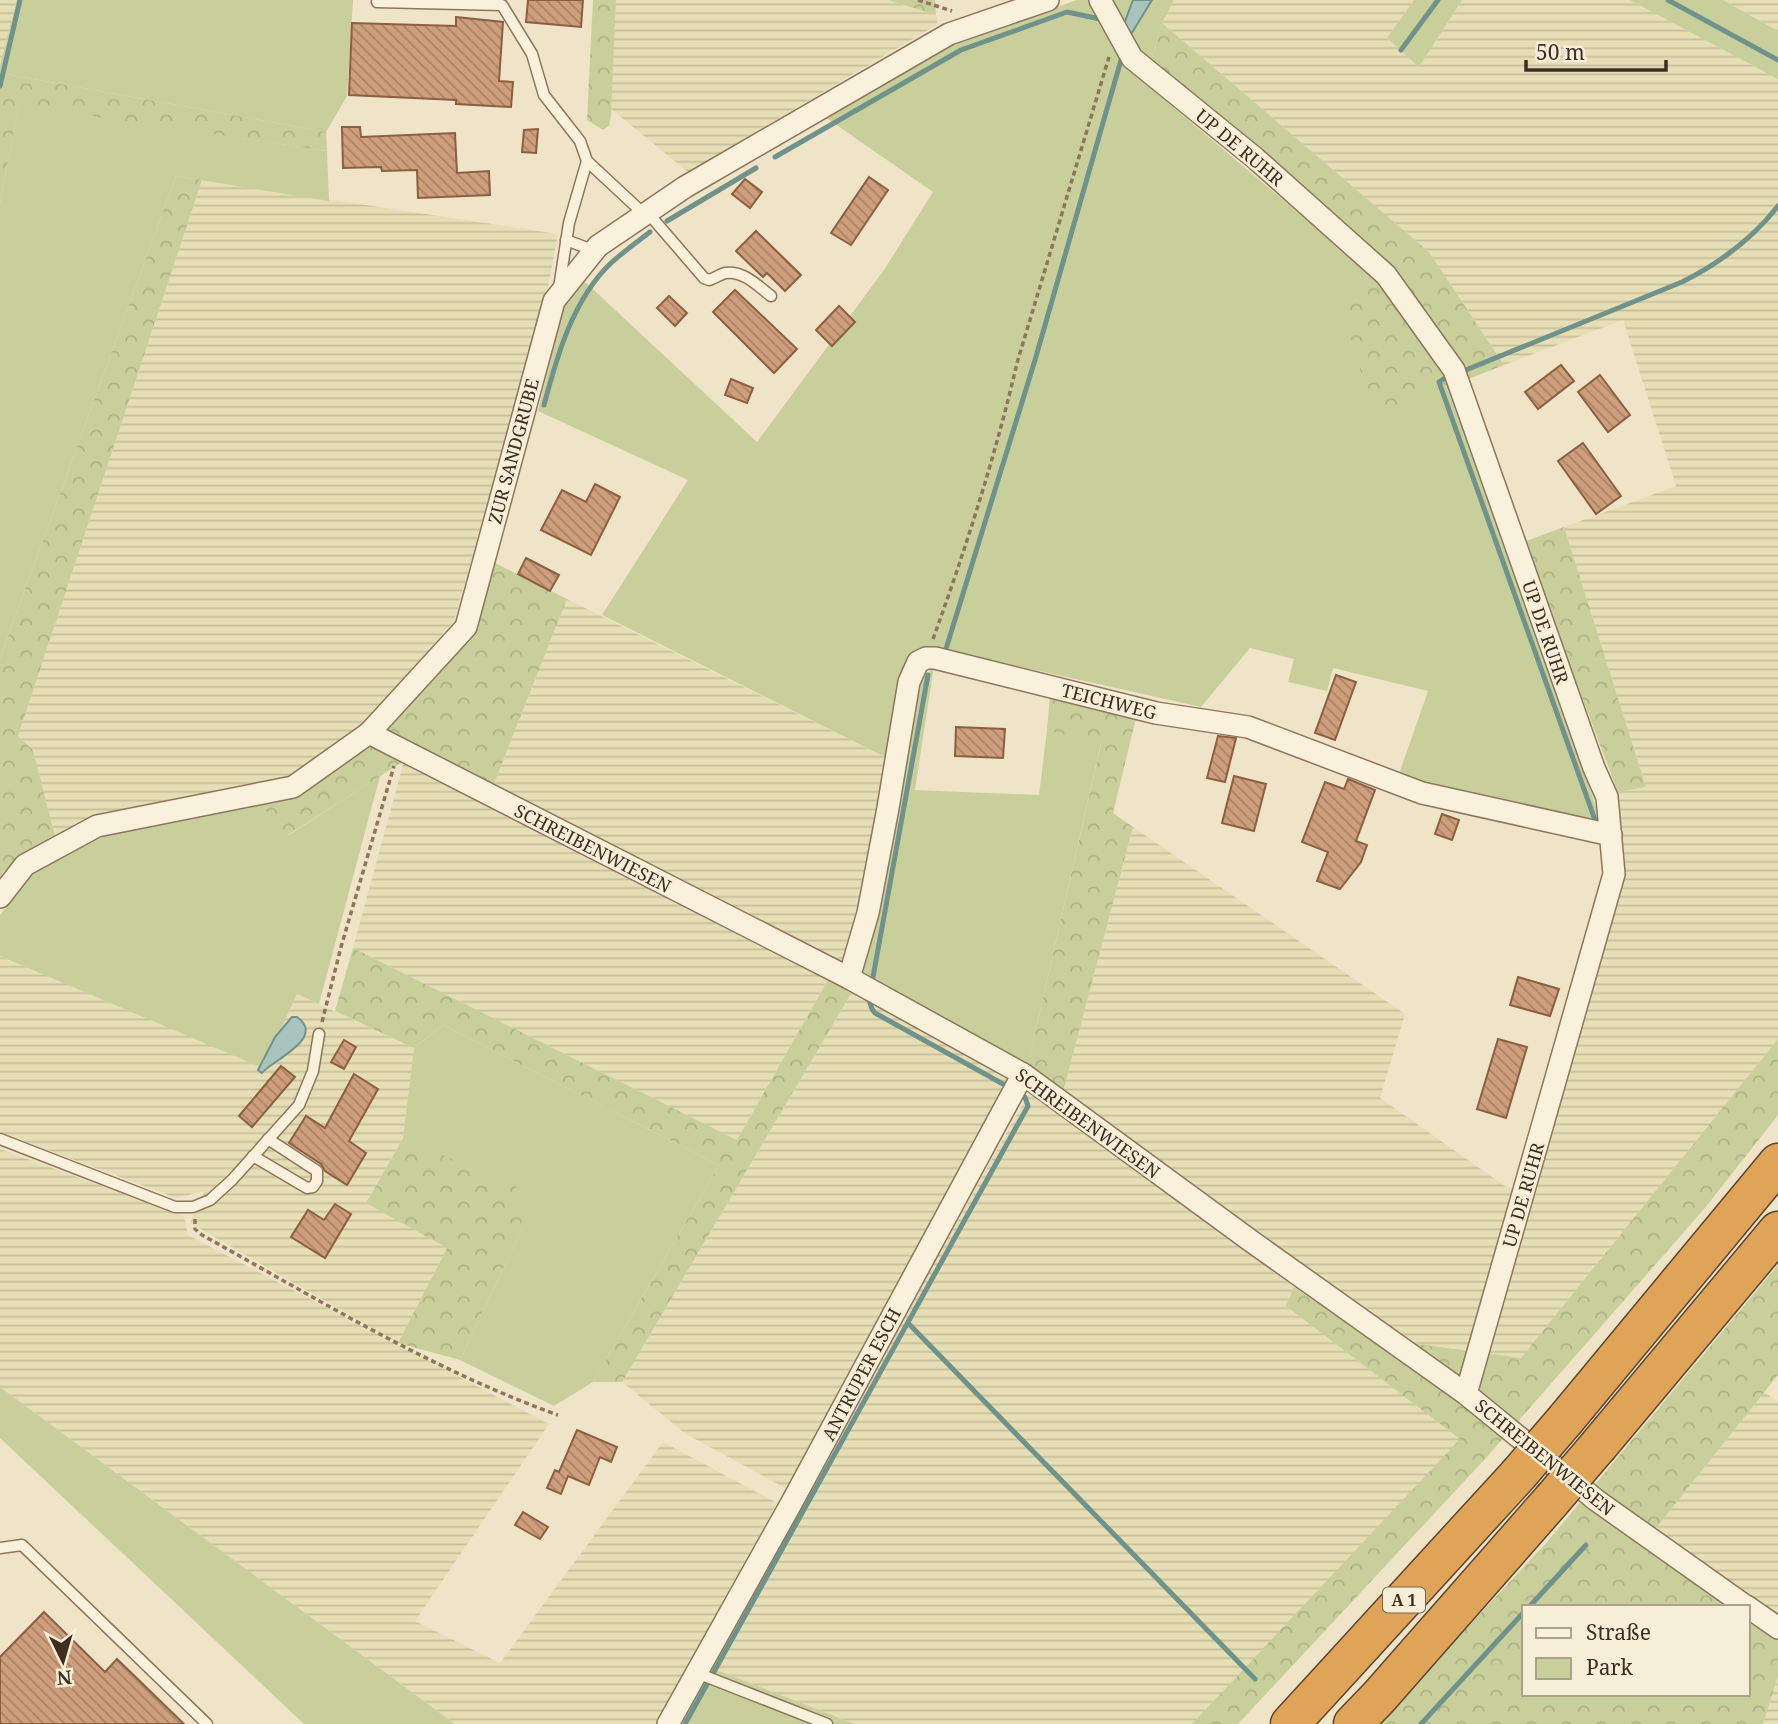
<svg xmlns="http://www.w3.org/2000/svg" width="1778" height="1724" font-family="'Noto Serif',serif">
<defs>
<pattern id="farmland-rules" width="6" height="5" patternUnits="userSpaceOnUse" patternTransform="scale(1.75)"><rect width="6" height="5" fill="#e6deb5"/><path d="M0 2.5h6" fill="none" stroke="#c6bf9b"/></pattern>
<pattern id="forest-crowns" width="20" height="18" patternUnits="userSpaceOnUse" patternTransform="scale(1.75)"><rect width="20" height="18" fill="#c9cf9b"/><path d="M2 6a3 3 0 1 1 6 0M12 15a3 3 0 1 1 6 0" fill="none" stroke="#aeb285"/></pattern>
<pattern id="building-back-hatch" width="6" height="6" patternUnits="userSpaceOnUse" patternTransform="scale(1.75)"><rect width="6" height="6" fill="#cf9f7d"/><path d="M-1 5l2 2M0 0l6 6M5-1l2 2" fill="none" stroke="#a98266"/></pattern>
</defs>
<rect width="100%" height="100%" fill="#f0e4c8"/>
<g fill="url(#farmland-rules)">
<polygon points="0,0 17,0 0,65"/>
<polygon points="616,0 888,0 936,15 938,24 688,172 611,109"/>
<polygon points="1174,0 1414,0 1387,38 1419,67 1462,0 1630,0 1778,79 1778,1039 1521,1358 1412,1343 1063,1092 1133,827 1405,1014 1380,1098 1505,1186 1535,1195 1624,874 1618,792 1646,787 1564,527 1676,486 1623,320 1504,365 1429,252 1162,23"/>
<polygon points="1723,0 1778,0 1778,31"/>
<polygon points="202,180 558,234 547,292 454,621 360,727 288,779 92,816 57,844 33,750 18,736"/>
<polygon points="567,599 887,758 859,906 843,964 493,786"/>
<polygon points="404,761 828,980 737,1140 353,948"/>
<polygon points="0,956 263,1067 297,994 414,1048 403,1138 366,1202 447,1248 398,1343 190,1223 205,1191 176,1198 0,1132"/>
<polygon points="852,992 1010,1077 787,1489 686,1434 622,1382"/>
<polygon points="1030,1091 1294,1287 1286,1306 1461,1439 1192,1724 855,1724 709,1667"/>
<polygon points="0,1149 184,1216 188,1235 549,1424 415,1621 500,1663 663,1442 777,1503 656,1724 455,1724 0,1387"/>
<polygon points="1764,1392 1778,1402 1778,1621 1652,1533"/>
<polygon points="1778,1676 1778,1724 1763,1724"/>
</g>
<g fill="#c9cf9b">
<polygon points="17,0 353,0 347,96 326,132 0,73 0,65"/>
<polygon points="1077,0 1088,0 1130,71 1382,283 1349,291 1450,386 1602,824 1427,788 1400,771 1428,691 1333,668 1327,691 1288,682 1294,659 1250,648 1201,707 936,648 910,655 887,758 602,615 688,480 538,411 563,308 583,280 757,442 884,270 933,192 825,117 952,43"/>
<polygon points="1108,0 1174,0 1162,23 1151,62 1133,43"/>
<polygon points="1414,0 1462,0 1419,67 1387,38"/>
<polygon points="1630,0 1723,0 1778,31 1778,79"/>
<polygon points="19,104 327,151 329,201 176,176 0,658 0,203"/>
<polygon points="934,666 915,790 1039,795 1047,730 1101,743 1028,1064 861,974 918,685"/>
<polygon points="380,776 319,1004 297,994 263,1068 0,956 0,915 34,871 107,835 257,801 289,835"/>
<polygon points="443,1025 719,1165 593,1382 554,1406 460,1360 522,1229 403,1138 414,1048"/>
<polygon points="0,1387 455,1724 304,1724 0,1438"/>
<polygon points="709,1667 855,1724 688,1724 680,1721"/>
</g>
<g fill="url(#forest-crowns)" fill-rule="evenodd">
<polygon points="593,0 616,0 611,116 609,126 603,130 587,120"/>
<polygon points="888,0 935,0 936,15"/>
<polygon points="1162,23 1429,252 1504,365 1380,414 1365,386 1351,338 1349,290 1382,283 1398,272 1279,167 1151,62"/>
<polygon points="0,73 326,132 327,151 19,105 0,203"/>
<polygon points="176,176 202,180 18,736 33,750 57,844 3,872 0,880 0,658"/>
<polygon points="1564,527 1646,787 1618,792 1523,542"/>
<polygon points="491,561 567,599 493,786 404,761 288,835 257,801 302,792 469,631"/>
<polygon points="1050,694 1137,714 1113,813 1133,827 1063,1092 1028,1064 1101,744 1047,730"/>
<polygon points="353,948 737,1140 828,980 852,992 622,1382 593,1382 719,1165 443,1025 414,1048 335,1011"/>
<polygon points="1778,1039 1778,1115 1705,1208 1486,1458 1238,1724 1192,1724 1460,1439 1286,1306 1294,1287 1367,1337 1521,1358"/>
<polygon points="403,1138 517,1187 522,1229 460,1360 398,1343 447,1248 366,1203"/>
<path d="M1778 1265V1375L1652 1533 1778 1621V1676L1763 1724H1377L1547 1542ZM1524 1607H1748V1694H1524Z"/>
</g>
<g fill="#a9c4bc" stroke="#6f938a" stroke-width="2">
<polygon points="1133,0 1152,0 1130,36 1124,24"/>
<path d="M292 1017H297C327 1038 271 1061 262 1073L258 1070 275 1037Z"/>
</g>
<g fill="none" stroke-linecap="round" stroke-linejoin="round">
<g stroke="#6f938a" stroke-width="5">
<polyline points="1668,0 1778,60"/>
<polyline points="1401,50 1438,0"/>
<polyline points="0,86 20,0"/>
<polyline points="775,157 961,50 1067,12 1100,19"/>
<polyline points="667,221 756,168"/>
<path d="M1461 372 1682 282C1718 264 1753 238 1778 206"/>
<polyline points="1445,378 1439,382 1595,820"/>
<path d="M544 405C557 356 573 299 611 263 623 252 637 242 650 232"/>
<polyline points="945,652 1035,360 1123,53"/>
<polyline points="873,977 928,675"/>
<polyline points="869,1000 872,1009 875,1013 1003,1084"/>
<polyline points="908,1323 1255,1679"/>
<polyline points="1529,1607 1586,1545"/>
<polyline points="685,1724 1028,1106 1025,1097"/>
<polyline points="1421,1724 1524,1612"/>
</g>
</g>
<g fill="url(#building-back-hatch)" stroke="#8d5f41" stroke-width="2">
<polygon points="528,0 583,0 581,27 526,22"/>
<polygon points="456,17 503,22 499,81 513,82 511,107 456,104 456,100 349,95 352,23 456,26"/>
<polygon points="342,127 360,127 361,137 455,133 457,173 489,171 490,195 418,198 417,170 382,171 381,167 343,168"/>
<polygon points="538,129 536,153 522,152 524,130"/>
<polygon points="869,177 888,190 851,245 831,233"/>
<polygon points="745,179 762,192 750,208 732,194"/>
<polygon points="756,231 801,275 785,291 767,273 763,277 736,251"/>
<polygon points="735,290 797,349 774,373 713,312"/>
<polygon points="669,296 687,313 675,326 657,308"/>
<polygon points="839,306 855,322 832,346 816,330"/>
<polygon points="1561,365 1574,381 1538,409 1525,392"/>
<polygon points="1600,375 1630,415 1608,432 1578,392"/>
<polygon points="731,379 753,388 747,403 725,395"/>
<polygon points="1583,443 1621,496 1596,514 1558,461"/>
<polygon points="595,484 620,497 591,555 541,530 562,490 586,502"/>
<polygon points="526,558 559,575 550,591 518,574"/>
<polygon points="1336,675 1356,682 1335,740 1315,733"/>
<polygon points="956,727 1005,729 1003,758 955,756"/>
<polygon points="1218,736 1236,738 1225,782 1207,778"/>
<polygon points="1234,776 1266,784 1254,831 1222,823"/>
<polygon points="1348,779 1375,790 1356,841 1367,845 1361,862 1340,889 1317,881 1328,852 1302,842 1325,782 1344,789"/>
<polygon points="1442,814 1459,820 1452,840 1435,834"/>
<polygon points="1518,977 1559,989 1550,1016 1510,1005"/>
<polygon points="1498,1039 1527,1047 1506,1118 1477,1109"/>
<polygon points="344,1040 356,1047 344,1069 331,1062"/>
<polygon points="281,1066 295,1077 252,1127 239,1116"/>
<polygon points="354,1074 378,1089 349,1141 366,1153 347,1185 325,1171 321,1164 289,1143 306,1116 325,1128"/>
<polygon points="335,1204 351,1214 325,1258 291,1237 308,1210 324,1220"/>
<polygon points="577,1430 617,1447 611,1462 600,1457 589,1485 568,1476 561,1494 547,1488 555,1470 559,1472"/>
<polygon points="523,1512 548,1527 540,1539 515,1525"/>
<polygon points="44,1612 105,1672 117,1659 184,1724 0,1724 0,1657"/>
</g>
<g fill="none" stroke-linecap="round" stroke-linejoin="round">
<g stroke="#8d765c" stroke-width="13">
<g id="service">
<polyline points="377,2 502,5 532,54 544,95 580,141 587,161 645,215"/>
<path d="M648 213 704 278 709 280C715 278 719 275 725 273 743 270 758 286 771 296"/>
<polyline points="566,240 595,251"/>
<polyline points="559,288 569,223 587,161"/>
<polyline points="0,1139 175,1207 193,1207 210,1200 232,1180 299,1105 313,1071 319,1034"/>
<polyline points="253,1156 307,1188 313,1187 317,1181 317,1171 268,1139"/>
<polyline points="0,1548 22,1545 207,1724"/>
<polyline points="697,1673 827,1724"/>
</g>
</g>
<g stroke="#8d765c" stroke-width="24">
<g id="minor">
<polyline points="1100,0 1132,58 1255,158 1386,275 1454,370 1594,768 1607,797 1614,874 1466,1394"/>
<polyline points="369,733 849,978 1023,1074 1251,1241 1466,1394 1596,1500 1747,1607"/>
<polyline points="0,897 25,865 97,826 293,787 369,733 466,627 554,301 598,246 685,187 949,34 1048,0"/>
<polyline points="849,978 868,913 888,808 909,682 918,662 926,658 935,658 1156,713 1248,727 1422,793 1611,835"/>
<polyline points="1748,1607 1778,1628"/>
<polyline points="668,1724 792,1502 1023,1074"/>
</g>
</g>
<g stroke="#5b4430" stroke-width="41">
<g id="motorway">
<polyline points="1566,1419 1778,1163"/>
<polyline points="1599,1445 1778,1231"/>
<polyline points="1290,1724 1518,1475"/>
<polyline points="1353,1724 1379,1697 1552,1500"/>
</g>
</g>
<g stroke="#8d765c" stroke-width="3.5" stroke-dasharray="5 3.5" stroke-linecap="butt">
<polyline points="918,0 952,11"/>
<path d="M933 639C965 551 996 454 1017 363L1109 57"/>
<polyline points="322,1022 341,947 394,766"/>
<path d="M195 1219V1229L202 1235C318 1299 432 1370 558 1415"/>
</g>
<use href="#service" stroke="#faf1dc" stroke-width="10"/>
<use href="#minor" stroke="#faf1dc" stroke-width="21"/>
<use href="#motorway" stroke="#e0a458" stroke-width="38"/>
<g stroke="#5b4430" stroke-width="41" stroke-linecap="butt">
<g id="motorway-bridge">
<polyline points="1518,1475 1566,1419"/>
<polyline points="1552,1500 1599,1445"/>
</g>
</g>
<use href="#motorway-bridge" stroke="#e0a458" stroke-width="38"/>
</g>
<g text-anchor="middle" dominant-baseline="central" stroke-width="5" stroke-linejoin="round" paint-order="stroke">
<rect fill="#f7eed8" stroke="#756857" stroke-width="2" x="1383" y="1587.5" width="42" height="25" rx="5"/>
<g font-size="16" font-weight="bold" fill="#3d2e20">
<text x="1404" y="1600">A 1</text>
</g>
<g font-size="18" fill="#3d2e20" stroke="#f7eed8">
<text transform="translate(1240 147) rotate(40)">UP DE RUHR</text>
<text transform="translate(513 451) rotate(-75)">ZUR SANDGRUBE</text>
<text transform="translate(1546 632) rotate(71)">UP DE RUHR</text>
<text transform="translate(1109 701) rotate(14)">TEICHWEG</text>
<text transform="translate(593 848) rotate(27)">SCHREIBENWIESEN</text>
<text transform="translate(1088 1123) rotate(36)">SCHREIBENWIESEN</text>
<text transform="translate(1523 1195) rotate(-74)">UP DE RUHR</text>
<text transform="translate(861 1374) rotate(-62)">ANTRUPER ESCH</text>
<text transform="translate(1545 1457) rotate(39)">SCHREIBENWIESEN</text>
</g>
</g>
<rect x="1522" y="1605" width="228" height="91" fill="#f7eed8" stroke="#ada18e" stroke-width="2"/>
<rect x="1536" y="1628" width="35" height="10" fill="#faf1dc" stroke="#ada18e" stroke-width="2"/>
<text x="1586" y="1640" font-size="21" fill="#3d2e20">Straße</text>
<rect x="1536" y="1658" width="35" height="21" fill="#c9cf9b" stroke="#ada18e" stroke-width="2"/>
<text x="1586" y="1675" font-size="21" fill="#3d2e20">Park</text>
<g transform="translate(63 1661) rotate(175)" stroke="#f7eed8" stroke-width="5" paint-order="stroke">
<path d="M0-5L12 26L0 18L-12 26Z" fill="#3d2e20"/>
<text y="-10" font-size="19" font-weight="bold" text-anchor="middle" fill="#3d2e20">N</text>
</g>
<path d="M1526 60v10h140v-10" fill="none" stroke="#3d2e20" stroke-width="3.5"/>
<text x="1536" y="60" font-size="21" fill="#3d2e20" stroke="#f7eed8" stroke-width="5" paint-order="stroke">50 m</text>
</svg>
